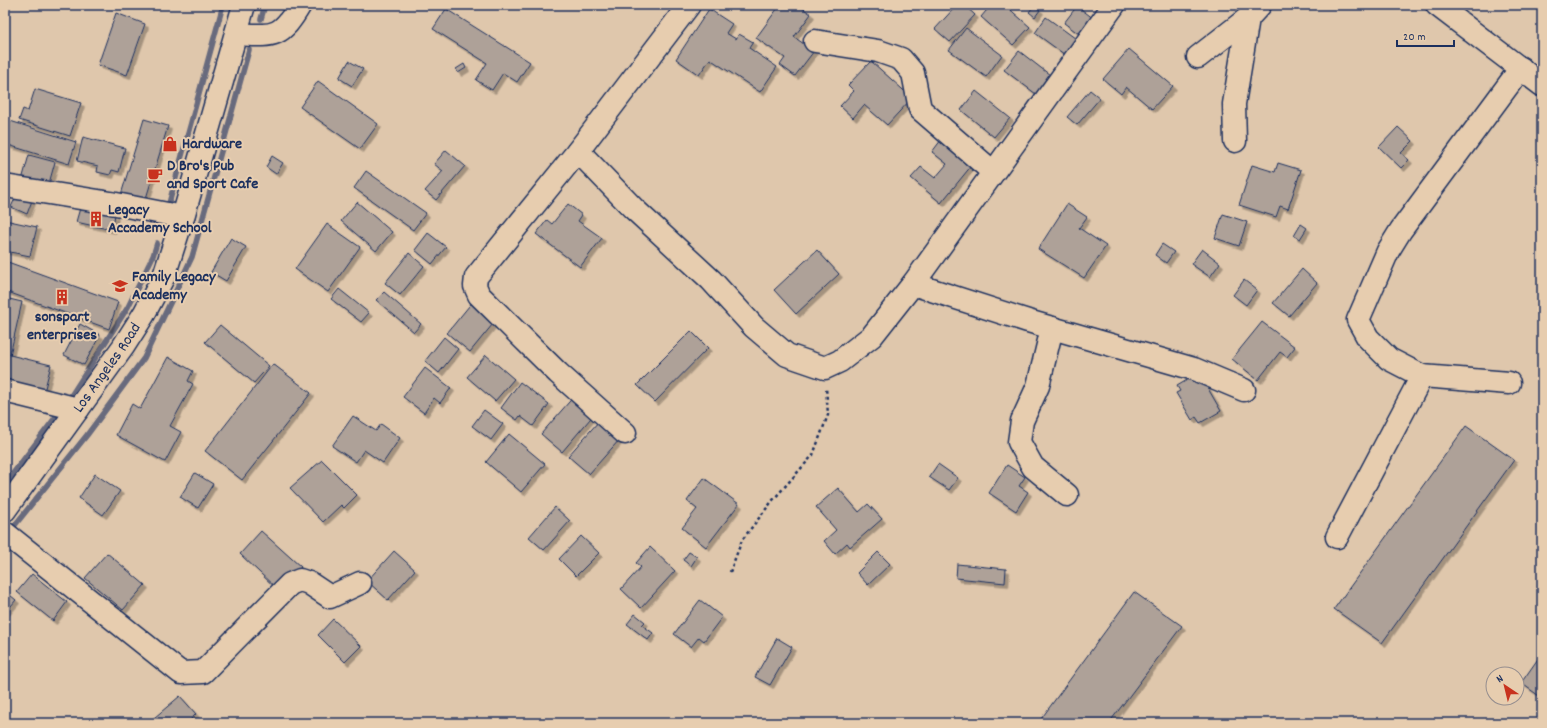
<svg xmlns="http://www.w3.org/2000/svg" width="1547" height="728" font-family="Dekko,sans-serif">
<defs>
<filter id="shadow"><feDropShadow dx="3.5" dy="3.5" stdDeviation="0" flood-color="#0004"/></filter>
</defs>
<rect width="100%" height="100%" fill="#dfc7ac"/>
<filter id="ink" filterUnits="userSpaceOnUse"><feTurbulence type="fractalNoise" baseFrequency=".025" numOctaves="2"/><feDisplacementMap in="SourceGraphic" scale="8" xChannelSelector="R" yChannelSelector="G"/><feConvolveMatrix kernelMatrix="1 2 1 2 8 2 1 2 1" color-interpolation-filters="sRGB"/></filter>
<g filter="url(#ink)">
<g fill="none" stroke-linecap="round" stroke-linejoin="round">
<g stroke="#676a7d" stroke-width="5.5">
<polyline points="248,8 264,8"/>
<polyline points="261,19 265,5"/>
<polyline points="168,207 223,5"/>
<polyline points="67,402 128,307 153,256 157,243"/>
<polyline points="5,484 58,414"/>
<polyline points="15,525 87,435 144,358 192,257 249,50"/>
</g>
</g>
<g fill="#aea198" stroke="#1b2f5e" filter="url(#shadow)">
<polygon points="780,5 798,5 811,14 794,37 814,51 795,76 780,65 785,58 756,38"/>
<polygon points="957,5 964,5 975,15 950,42 935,29"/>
<polygon points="991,5 1005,5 1030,27 1013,45 981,17"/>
<polygon points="1034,6 1040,10 1035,17 1029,12"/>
<polygon points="1077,6 1098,22 1086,39 1064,23"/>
<polygon points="446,9 530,62 517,82 503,73 492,90 476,80 487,63 433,29"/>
<polygon points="709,9 732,24 726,33 736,39 739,34 753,42 749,48 777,67 760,92 710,59 699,75 676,59"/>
<polygon points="116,13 145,24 127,75 98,65"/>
<polygon points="1046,17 1079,41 1068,57 1035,33"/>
<polygon points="966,28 1002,55 986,77 949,50"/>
<polygon points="1129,49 1173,86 1152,109 1126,87 1121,94 1103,79"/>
<polygon points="1019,51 1050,75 1036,94 1004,70"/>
<polygon points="349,61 363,69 352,86 339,78"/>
<polygon points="871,61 912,98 887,125 864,105 853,118 840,106 854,91 848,85"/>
<polygon points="464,64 466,68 458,73 456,69"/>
<polygon points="318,81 378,124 360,149 300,107"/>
<polygon points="35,89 81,103 70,136 19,120 23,109 28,111"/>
<polygon points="1090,90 1100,98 1077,125 1067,117"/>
<polygon points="976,91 1010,118 994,137 961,110"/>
<polygon points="144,119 168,126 144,205 120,198"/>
<polygon points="7,120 76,142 69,164 5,144"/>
<polygon points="1398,127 1413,141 1401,153 1409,160 1401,168 1379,147"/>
<polygon points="83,137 125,148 119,172 112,170 110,175 97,172 98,166 77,161"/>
<polygon points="941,140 972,165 941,203 911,178 921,167 935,178 947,164 932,152"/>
<polygon points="446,150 465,166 436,200 425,191 443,171 434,164"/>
<polygon points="29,155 55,162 48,187 22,180"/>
<polygon points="272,156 283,163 276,174 266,167"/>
<polygon points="1278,163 1301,170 1288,209 1280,206 1276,217 1239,205 1252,165 1275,172"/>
<polygon points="366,171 426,213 413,230 354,188"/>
<polygon points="18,192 33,198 27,214 11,207"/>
<polygon points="357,202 392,232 376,251 341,221"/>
<polygon points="568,204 582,215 578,221 602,238 580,267 536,234 547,220 552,224"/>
<polygon points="1067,204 1087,217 1079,228 1106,246 1084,278 1038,249"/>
<polygon points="80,208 115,215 112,230 76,222"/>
<polygon points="1223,214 1247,222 1239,246 1215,238"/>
<polygon points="5,220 37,227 30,256 5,251"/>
<polygon points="327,224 360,247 328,292 295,269"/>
<polygon points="1301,224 1307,228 1300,239 1294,236"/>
<polygon points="428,233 446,247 432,264 415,250"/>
<polygon points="231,238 246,247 226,281 211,272"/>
<polygon points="1162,244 1174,252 1166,263 1155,255"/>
<polygon points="1202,249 1220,263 1210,277 1191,264"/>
<polygon points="817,250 839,274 796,314 774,290"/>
<polygon points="409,253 424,266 400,295 385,283"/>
<polygon points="5,261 118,302 109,329 5,291"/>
<polygon points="1302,269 1317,283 1289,316 1273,303"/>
<polygon points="1244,280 1257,290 1246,305 1233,295"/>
<polygon points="339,289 369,313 361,322 331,299"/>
<polygon points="384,292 421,324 414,332 376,300"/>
<polygon points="5,298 22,302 10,355 51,365 44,392 5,383"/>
<polygon points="474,300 497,319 470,352 447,333"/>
<polygon points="1262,322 1295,347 1287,357 1280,352 1258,380 1232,359"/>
<polygon points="80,324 100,335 84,365 64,355"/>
<polygon points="220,325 269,366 254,383 205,342"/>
<polygon points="691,331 708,348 655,402 637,385"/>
<polygon points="444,337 458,349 439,373 425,361"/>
<polygon points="486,355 514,379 495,401 467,377"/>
<polygon points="168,357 193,371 188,381 193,384 170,426 181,432 165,462 116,435 132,404 140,409"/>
<polygon points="273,364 311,393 242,480 205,451"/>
<polygon points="425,368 451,388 440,403 434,398 424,413 403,397"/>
<polygon points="1199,373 1221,411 1200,423 1196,417 1192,420 1176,393 1180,391 1177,386"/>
<polygon points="520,382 549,404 533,426 520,416 517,420 501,408"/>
<polygon points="576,394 596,412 562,452 541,434"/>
<polygon points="484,410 503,424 491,440 472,426"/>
<polygon points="353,416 376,431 381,424 400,438 383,463 364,450 356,462 332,446"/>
<polygon points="599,421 620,439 589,474 568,456"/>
<polygon points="1466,426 1514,460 1382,643 1334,609"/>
<polygon points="509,434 545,464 521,492 486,462"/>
<polygon points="322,460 357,495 344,508 341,505 323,522 290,488"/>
<polygon points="938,464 958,478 949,490 929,477"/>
<polygon points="1007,465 1025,477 1019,486 1028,492 1016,511 989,493"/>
<polygon points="195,473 213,484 198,508 180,497"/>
<polygon points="95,474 120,491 103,515 79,498"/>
<polygon points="704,478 739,504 706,547 682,528 697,509 687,501"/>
<polygon points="838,488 859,512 868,504 882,519 850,547 847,543 835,554 824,541 836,530 816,507"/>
<polygon points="555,507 570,521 544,550 529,537"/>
<polygon points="261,531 301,567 279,591 240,554"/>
<polygon points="581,536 599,553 576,576 559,559"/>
<polygon points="650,547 675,571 641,608 621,589 641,567 636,563"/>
<polygon points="394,551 415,570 388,600 367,581"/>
<polygon points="689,552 697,557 691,566 683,560"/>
<polygon points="878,552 890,564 868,585 857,573"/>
<polygon points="107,553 145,585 123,610 85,578"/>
<polygon points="957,564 1006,569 1005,583 956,578"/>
<polygon points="32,574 67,602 53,621 17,592"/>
<polygon points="5,591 16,600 5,613"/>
<polygon points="1134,592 1182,626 1109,723 1038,723"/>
<polygon points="700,600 722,617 704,641 699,637 691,647 674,634"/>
<polygon points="635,614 645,622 642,625 653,633 648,640 627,624"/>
<polygon points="333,619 361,646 345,662 318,635"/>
<polygon points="777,638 792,647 770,685 755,677"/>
<polygon points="1542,653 1542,698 1521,683"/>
<polygon points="180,696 196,714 187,723 148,723"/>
</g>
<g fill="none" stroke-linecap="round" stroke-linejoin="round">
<g stroke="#1b2f5e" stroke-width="25">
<g id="minor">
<polyline points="1437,5 1542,85"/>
<path d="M236 34C273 36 280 39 300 5"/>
<polyline points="815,41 878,51 901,59 913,73 920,109 993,172"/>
<polyline points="1198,57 1248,18 1260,5"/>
<polyline points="1235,141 1234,104 1248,18"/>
<polyline points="578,151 633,208 711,280 754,327 787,355 825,368 840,361 872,336 913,284 1114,5"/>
<polyline points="5,186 111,203 183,217"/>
<polyline points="913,284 1028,321 1194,369 1244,390"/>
<polyline points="1052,328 1038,386 1022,421 1019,442 1033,467 1067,495"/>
<polyline points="1509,383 1422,376 1389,359 1368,338 1358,320 1388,251 1401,230 1521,68"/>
<polyline points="5,391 78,409"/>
<polyline points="625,433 558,373 479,295 475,286 476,277 578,151 689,5"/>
<polyline points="5,533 181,673 203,672 290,584 300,580 309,583 330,597 360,583"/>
<polyline points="1337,537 1422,376"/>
</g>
</g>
<g stroke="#1b2f5e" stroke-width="25">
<g id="major">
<path id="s1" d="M5 510 123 347 144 314 164 276 183 217 244 5"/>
</g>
</g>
<polyline stroke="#1b2f5e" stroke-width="2.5" stroke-dasharray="3 3" stroke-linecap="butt" points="730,572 742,540 773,500 813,455 828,415 826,387"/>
<use href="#minor" stroke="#e7cdaf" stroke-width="22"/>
<use href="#major" stroke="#e7cdaf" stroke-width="22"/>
</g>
</g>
<defs>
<g id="shop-bare" transform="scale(1.2)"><path d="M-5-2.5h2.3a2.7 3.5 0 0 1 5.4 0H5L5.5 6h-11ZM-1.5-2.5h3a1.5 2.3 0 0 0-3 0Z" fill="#c8321e" stroke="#e7cdaf" stroke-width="2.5" paint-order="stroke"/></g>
<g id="cafe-bare" transform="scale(1.2)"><path d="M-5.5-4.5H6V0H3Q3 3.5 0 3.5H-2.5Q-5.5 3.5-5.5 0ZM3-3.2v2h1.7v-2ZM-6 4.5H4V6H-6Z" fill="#c8321e" stroke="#e7cdaf" stroke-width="2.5" paint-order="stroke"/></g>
<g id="building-bare" transform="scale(1.2)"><path d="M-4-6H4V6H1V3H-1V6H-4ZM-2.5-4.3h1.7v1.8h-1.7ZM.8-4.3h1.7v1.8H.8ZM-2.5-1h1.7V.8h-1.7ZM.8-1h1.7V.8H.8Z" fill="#c8321e" stroke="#e7cdaf" stroke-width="2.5" paint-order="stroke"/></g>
<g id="school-bare" transform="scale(1.2)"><path d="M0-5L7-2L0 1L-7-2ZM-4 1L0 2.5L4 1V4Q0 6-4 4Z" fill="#c8321e" stroke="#e7cdaf" stroke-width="2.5" paint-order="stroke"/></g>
</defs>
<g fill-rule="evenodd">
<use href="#shop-bare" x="170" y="144"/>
<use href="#cafe-bare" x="155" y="175"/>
<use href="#building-bare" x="96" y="219"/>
<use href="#school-bare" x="120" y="286"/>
<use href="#building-bare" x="62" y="297"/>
</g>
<g text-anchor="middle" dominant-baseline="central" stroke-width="4" stroke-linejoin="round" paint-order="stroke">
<g font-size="16" font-weight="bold" fill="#1b2f5e" stroke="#e7cdaf" text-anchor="start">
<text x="182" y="144">Hardware</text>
<text x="167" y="166">D Bro's Pub<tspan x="167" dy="18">and Sport Cafe</tspan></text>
<text x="108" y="210">Legacy<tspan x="108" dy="18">Accademy School</tspan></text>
<text x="132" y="277">Family Legacy<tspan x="132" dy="18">Academy</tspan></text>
<text x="62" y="317" text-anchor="middle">sonspart<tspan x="62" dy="18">enterprises</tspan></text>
</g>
<g font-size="16" fill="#1b2f5e" stroke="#e7cdaf">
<text stroke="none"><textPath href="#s1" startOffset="175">Los Angeles Road</textPath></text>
</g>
</g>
<rect width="1547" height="728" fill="none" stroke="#e7cdaf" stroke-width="20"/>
<rect x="10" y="10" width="1527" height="708" fill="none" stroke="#1b2f5e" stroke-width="1.5" filter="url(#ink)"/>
<g transform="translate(1505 686) rotate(325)"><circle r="19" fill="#e7cdaf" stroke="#958e8f"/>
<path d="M0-3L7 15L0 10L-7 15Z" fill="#c8321e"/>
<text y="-6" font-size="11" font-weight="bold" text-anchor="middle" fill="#1b2f5e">N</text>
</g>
<path d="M1397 40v6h57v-6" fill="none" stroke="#1b2f5e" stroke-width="2"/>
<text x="1403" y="40" font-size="12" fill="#1b2f5e" stroke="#e7cdaf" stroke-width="3" paint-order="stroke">20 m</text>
</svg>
